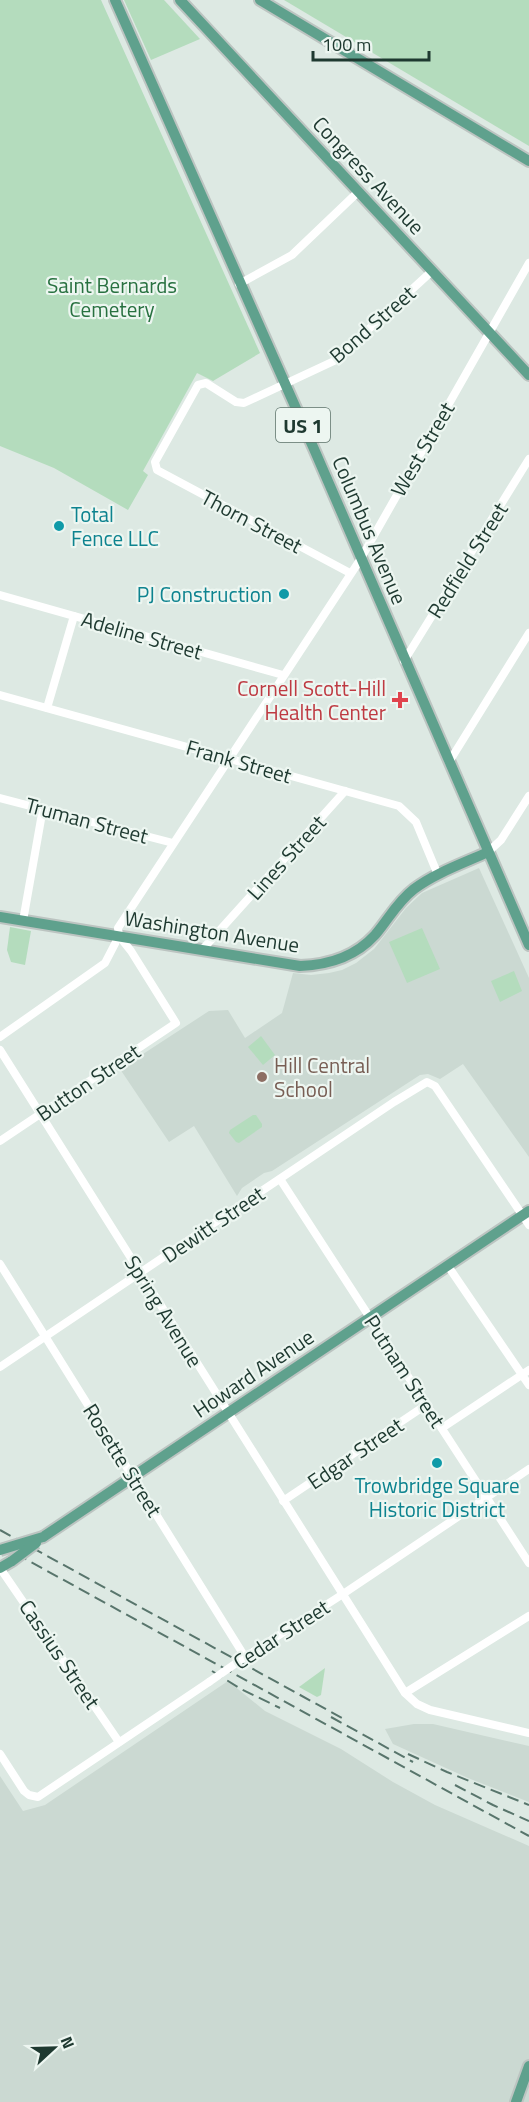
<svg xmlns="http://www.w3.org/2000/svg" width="529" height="2102" font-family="'Titillium Web',sans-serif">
<rect width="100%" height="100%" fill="#dde9e3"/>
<g fill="#cbd9d2">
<polygon points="479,868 529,978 529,1157 463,1064 440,1079 428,1074 420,1075 272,1171 264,1173 242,1188 237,1196 194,1126 169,1142 120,1069 209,1011 228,1010 245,1038 282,1013 293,973 311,975 329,973 342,970 356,963 374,949 406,908 422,893"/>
<polygon points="228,1681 265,1711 341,1749 393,1782 435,1805 529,1846 529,2102 0,2102 0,1776 23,1811 45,1805"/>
<polygon points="414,1724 433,1724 529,1746 529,1802 468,1778 393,1744 385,1729"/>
</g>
<g fill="#b4dcbd">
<polygon points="0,0 101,0 260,353 213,381 197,373 143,471 148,475 128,510 54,468 0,446"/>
<polygon points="124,0 164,0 200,39 151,60"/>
<polygon points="284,0 529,0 529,146"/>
<polygon points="10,927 31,931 25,965 11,962 7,950"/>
<polygon points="422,928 440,969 407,983 389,942"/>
<polygon points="514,971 522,991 500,1002 491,981"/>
<polygon points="261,1036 275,1055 263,1065 248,1047"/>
<polygon points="253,1115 256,1115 262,1124 262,1127 239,1143 236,1142 229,1133 230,1130"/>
<polygon points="325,1668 321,1695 317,1697 299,1687"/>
</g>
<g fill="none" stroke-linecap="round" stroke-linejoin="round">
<g stroke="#bcc4c1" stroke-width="14">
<g id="major">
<polyline points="115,0 314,449 529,945"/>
<polyline points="180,0 529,375"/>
<polyline points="260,0 529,161"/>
<path d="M0 917 300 966C329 965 355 957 375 935 388 920 397 902 414 889 435 873 464 863 488 852"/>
<polyline points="43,1537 529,1211"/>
<polyline points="0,1568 12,1561"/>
<polyline points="516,2102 529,2066"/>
</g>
</g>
<g stroke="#fff" stroke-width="8">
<polyline points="239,284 292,255 358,192"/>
<polyline points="350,573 157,470 155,462 198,385 206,383 236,402 244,403 334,361 432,271"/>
<polyline points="0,595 283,675"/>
<polyline points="404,661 529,459"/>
<polyline points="0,695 399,806 416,822 438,875"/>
<polyline points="47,708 74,616"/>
<polyline points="449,762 529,633"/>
<polyline points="0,798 173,843"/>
<polyline points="488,852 501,840 529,796"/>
<polyline points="23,921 43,808"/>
<polyline points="202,950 345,791"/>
<polyline points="0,1037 105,963 119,936 118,928 360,560 529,263"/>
<polyline points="0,1050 405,1693 417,1704 430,1710 529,1733"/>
<polyline points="0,1141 176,1023 131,951 119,936"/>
<polyline points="280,1179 529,1563"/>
<polyline points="0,1264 245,1657 343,1594 529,1469"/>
<polyline points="448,1266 529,1385"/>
<polyline points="0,1367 394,1102 427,1082 435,1086 529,1225"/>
<polyline points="442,1428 529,1370"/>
<polyline points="283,1501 426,1405"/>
<polyline points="0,1568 119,1742"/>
<polyline points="405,1693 529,1616"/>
<polyline points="0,1754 24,1791 29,1795 38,1797 209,1682"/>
</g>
<use href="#major" stroke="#5fa18d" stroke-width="10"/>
<g stroke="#58756c" stroke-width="2" stroke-dasharray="12 6" stroke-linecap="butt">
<polyline points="0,1530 342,1718"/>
<polyline points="0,1545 529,1836"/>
<polyline points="212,1671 241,1689 280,1708"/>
<polyline points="331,1717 413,1762"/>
<polyline points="408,1754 447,1772 529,1805"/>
<polyline points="455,1785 493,1805 529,1821"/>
</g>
<g stroke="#bcc4c1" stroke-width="14" stroke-linecap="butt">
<g id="major-bridge">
<polyline points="0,1550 43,1537"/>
<polyline points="12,1561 36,1543"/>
</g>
</g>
<polyline stroke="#fff" stroke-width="8" points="209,1682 245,1657"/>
<use href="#major-bridge" stroke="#5fa18d" stroke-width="10"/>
</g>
<g fill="#0f9aa8" stroke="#edf6f1" stroke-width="2">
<circle cx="59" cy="526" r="6"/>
<circle cx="284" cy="594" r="6"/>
<circle cx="437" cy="1463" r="6"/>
</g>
<path fill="#e0444e" stroke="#edf6f1" stroke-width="2" d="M397 691h6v6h6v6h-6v6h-6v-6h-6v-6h6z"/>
<circle fill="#8d6e63" stroke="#edf6f1" stroke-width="2" cx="262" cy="1077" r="6"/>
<g text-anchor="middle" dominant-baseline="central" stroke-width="4.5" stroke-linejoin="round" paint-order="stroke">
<rect fill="#edf6f1" stroke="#5c726a" stroke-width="1.5" x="276" y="408" width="54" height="34" rx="4.5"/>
<g font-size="20" font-weight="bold" fill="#1e3930">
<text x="303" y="425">US 1</text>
</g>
<g font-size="21" fill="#1e3930" stroke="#edf6f1">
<text transform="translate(369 175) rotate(47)">Congress Avenue</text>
<text transform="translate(372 324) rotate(-41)">Bond Street</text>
<text transform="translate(422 449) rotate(-60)">West Street</text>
<text transform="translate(252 521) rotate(28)">Thorn Street</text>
<text transform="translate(370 530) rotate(67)">Columbus Avenue</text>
<text transform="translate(467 560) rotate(-58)">Redfield Street</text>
<text transform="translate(142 635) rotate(16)">Adeline Street</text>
<text transform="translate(239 761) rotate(16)">Frank Street</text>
<text transform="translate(87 820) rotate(15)">Truman Street</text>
<text transform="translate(286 857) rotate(-48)">Lines Street</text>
<text transform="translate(212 931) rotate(9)">Washington Avenue</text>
<text transform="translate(88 1082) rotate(-34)">Button Street</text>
<text transform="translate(213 1224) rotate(-34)">Dewitt Street</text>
<text transform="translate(164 1311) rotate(58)">Spring Avenue</text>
<text transform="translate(405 1371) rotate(57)">Putnam Street</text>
<text transform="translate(253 1373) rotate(-34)">Howard Avenue</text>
<text transform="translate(355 1453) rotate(-34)">Edgar Street</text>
<text transform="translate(123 1460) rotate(58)">Rosette Street</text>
<text transform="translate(281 1634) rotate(-33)">Cedar Street</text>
<text transform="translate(60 1654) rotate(56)">Cassius Street</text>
</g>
<g font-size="21" fill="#287140" stroke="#edf6f1">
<text x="112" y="285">Saint Bernards<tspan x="112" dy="24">Cemetery</tspan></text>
</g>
<g font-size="21" fill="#0d838f" stroke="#edf6f1" text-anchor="start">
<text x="71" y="514">Total<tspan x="71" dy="24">Fence LLC</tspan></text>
<text x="272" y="594" text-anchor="end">PJ Construction</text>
<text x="437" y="1485" text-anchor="middle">Trowbridge Square<tspan x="437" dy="24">Historic District</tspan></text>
</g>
<g font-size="21" fill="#be3a42" stroke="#edf6f1" text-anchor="end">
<text x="386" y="688">Cornell Scott-Hill<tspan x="386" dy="24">Health Center</tspan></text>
</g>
<g font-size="21" fill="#785e54" stroke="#edf6f1" text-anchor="start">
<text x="274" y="1065">Hill Central<tspan x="274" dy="24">School</tspan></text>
</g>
</g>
<g transform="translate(54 2048) rotate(68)" stroke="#edf6f1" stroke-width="4.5" paint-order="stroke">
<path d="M0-4.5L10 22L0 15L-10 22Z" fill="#1e3930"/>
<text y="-9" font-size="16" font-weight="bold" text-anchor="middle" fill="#1e3930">N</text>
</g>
<path d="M313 51v9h116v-9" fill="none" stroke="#1e3930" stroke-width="3"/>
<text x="322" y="51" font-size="18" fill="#1e3930" stroke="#edf6f1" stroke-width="4.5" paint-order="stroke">100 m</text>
</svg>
